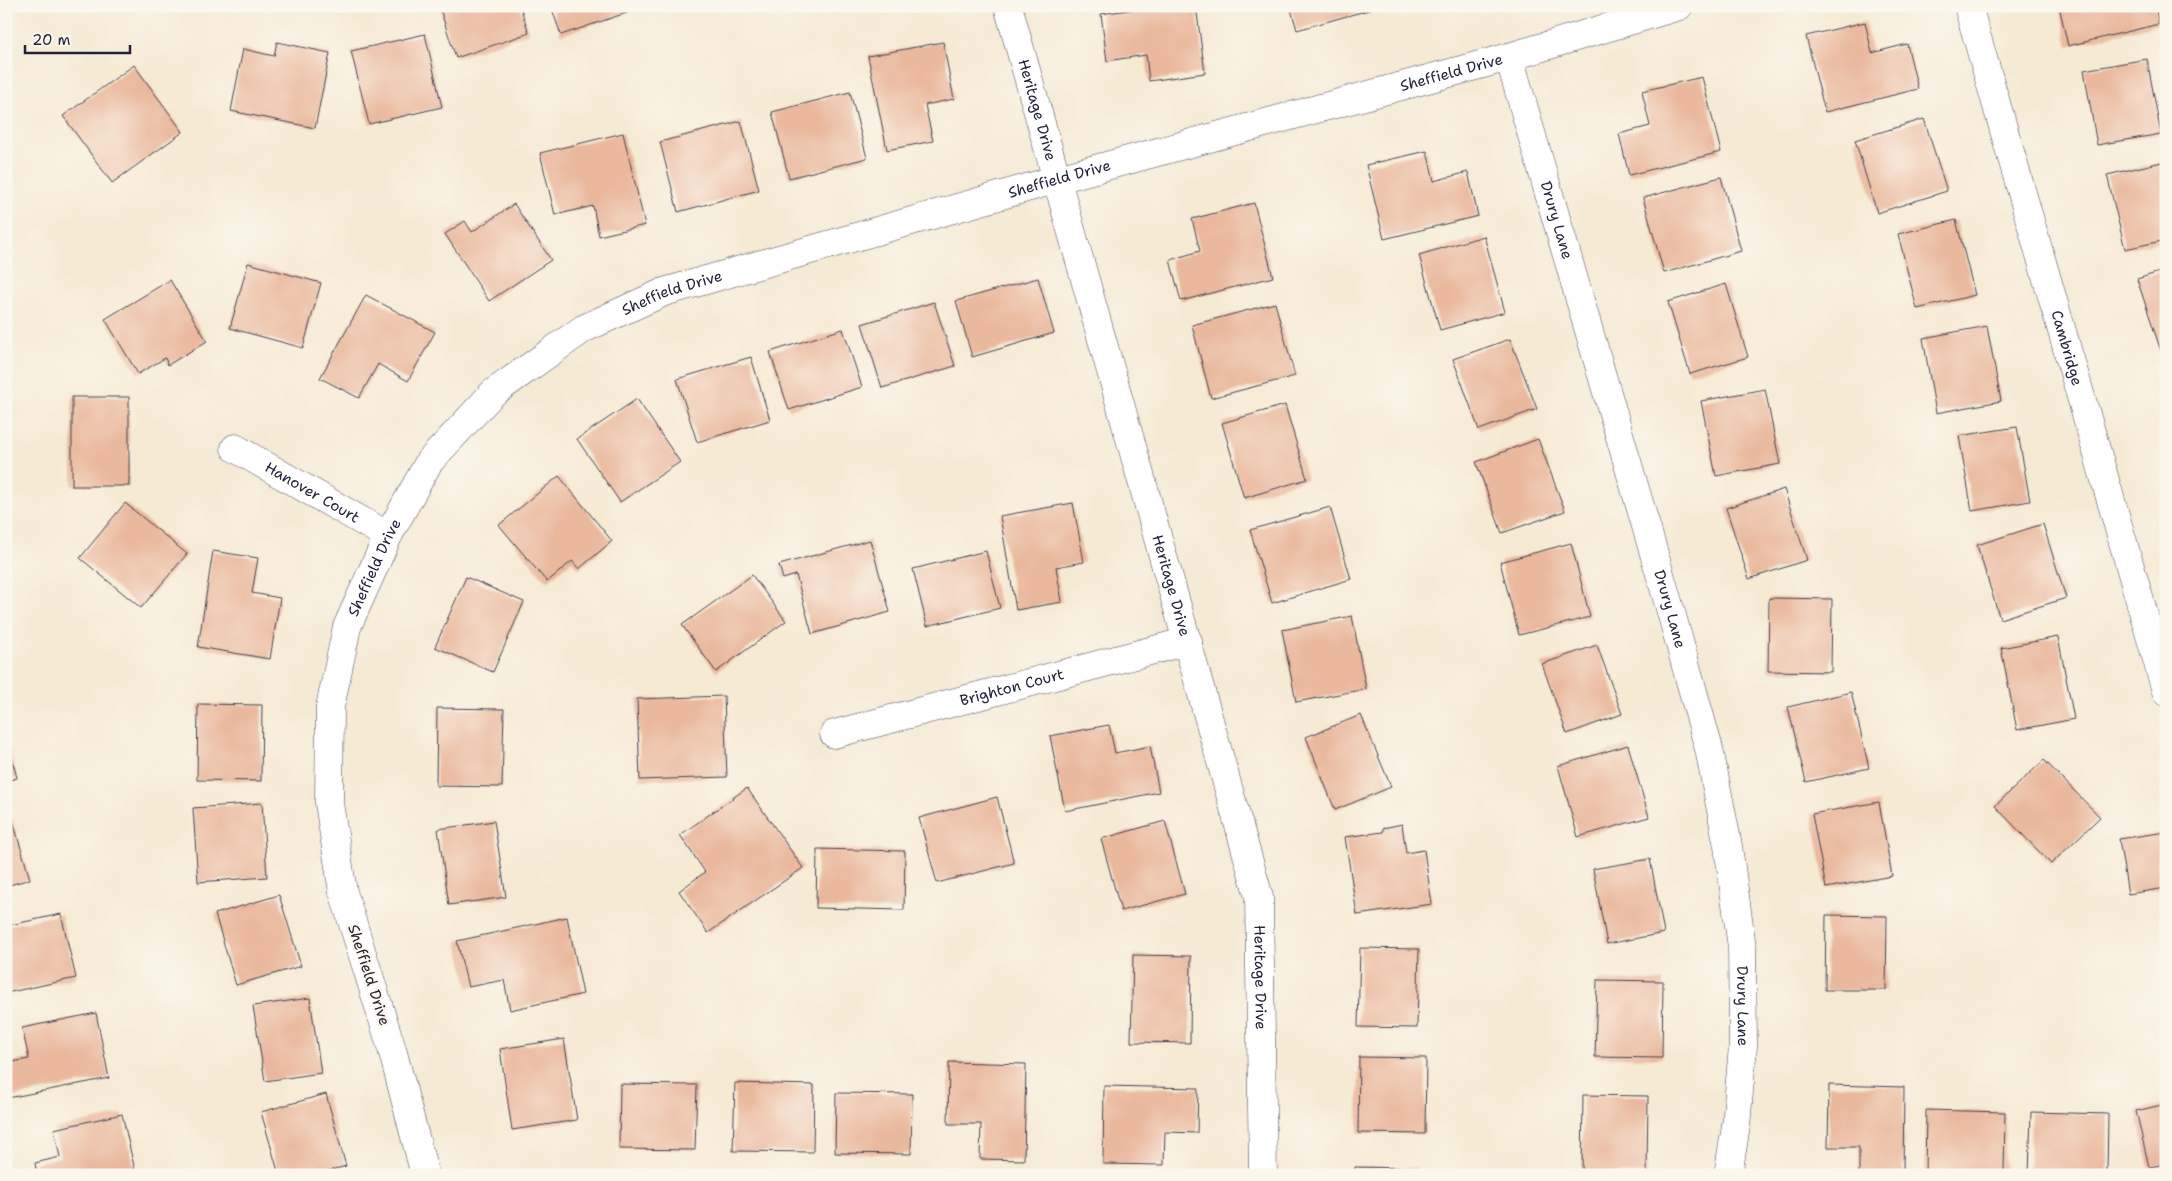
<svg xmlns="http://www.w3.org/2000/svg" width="2172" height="1181" font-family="'Shantell Sans',sans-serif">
<rect width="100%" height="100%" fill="#fbf7ec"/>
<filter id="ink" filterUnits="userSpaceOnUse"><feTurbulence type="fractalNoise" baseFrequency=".02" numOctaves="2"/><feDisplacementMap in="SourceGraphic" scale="10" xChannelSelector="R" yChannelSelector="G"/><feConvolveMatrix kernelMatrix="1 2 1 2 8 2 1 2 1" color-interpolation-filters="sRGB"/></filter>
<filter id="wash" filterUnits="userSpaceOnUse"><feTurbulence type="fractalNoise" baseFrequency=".0096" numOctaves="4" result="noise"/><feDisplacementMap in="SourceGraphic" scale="20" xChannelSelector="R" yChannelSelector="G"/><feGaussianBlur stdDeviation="1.12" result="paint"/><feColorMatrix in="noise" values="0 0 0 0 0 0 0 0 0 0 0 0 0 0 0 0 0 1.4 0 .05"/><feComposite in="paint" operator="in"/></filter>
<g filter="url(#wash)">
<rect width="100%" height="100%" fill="#f5ead4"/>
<g id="blocks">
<g fill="#eab89d">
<polygon points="439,6 520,6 529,33 456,58"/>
<polygon points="551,6 630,6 632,11 561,35"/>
<polygon points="1155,6 1196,6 1205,73 1149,81 1146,55 1107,61 1101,14"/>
<polygon points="1290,6 1371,6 1372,9 1297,30"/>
<polygon points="2059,6 2155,6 2159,24 2068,46"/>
<polygon points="1865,22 1872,53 1907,44 1918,89 1825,112 1806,36"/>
<polygon points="425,34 442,107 369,124 351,51"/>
<polygon points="277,42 330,53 315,128 231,111 243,49 274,56"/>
<polygon points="943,42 954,99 925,105 933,141 887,150 868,56"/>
<polygon points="2147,59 2161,134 2097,145 2084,70"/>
<polygon points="134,65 183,132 112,183 63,116"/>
<polygon points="1702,77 1721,152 1629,175 1619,134 1650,126 1642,91"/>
<polygon points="850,92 867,158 789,178 772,112"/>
<polygon points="1924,119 1947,191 1877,213 1855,140"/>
<polygon points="741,121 759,190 678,212 660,142"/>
<polygon points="623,133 645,225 599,236 593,206 555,215 540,153"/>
<polygon points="1427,151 1434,181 1468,172 1478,216 1384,239 1366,165"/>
<polygon points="2166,161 2166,240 2125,249 2107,175"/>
<polygon points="1721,177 1741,251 1664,273 1643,198"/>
<polygon points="1254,203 1273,277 1181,301 1170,260 1200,251 1192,219"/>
<polygon points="514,204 551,260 489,301 445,234 465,221 472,232"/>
<polygon points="1956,220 1975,295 1917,309 1898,234"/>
<polygon points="1484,236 1505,312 1440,330 1419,255"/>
<polygon points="248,263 321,283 303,348 230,328"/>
<polygon points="2166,270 2166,349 2161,351 2137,279"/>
<polygon points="1038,278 1054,333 972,357 956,301"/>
<polygon points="170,280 207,341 168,365 165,358 138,374 105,319"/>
<polygon points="1726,284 1748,357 1690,374 1668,302"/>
<polygon points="366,295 435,332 408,381 378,364 359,398 320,378"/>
<polygon points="934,302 955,366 882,388 862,324"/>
<polygon points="1275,303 1295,376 1211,398 1192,325"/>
<polygon points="1987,326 2001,401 1936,413 1923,338"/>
<polygon points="843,329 862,387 789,410 770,352"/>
<polygon points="1510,339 1537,409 1479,430 1453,359"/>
<polygon points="751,357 770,420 697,442 677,379"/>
<polygon points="1765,389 1780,464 1716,476 1701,401"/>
<rect x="72" y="397" width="57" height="89"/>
<polygon points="637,399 680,462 620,502 577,439"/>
<polygon points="1285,405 1307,479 1244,498 1222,423"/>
<polygon points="2017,427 2030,501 1972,511 1959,436"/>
<polygon points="1538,439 1565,511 1502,533 1476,462"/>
<polygon points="559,476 612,541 579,569 572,561 547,582 499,525"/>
<polygon points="1784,489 1807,560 1749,579 1726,508"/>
<polygon points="125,503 187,554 141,608 80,558"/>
<polygon points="1073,503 1084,562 1056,567 1062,602 1016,610 1000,516"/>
<polygon points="1330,507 1351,579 1272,603 1250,530"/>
<polygon points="2043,524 2066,598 2000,619 1977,545"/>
<polygon points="870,540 890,612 812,634 796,575 783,579 779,565"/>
<polygon points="1571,543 1590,617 1519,635 1500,562"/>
<polygon points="213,551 258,558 252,593 280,598 270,659 198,647"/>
<polygon points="986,551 1000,608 927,626 913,569"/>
<polygon points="752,575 786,621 716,672 682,625"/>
<polygon points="466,577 524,602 493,672 435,647"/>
<polygon points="1769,598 1832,599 1831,672 1768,671"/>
<polygon points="1352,616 1366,689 1296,702 1282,630"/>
<polygon points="2058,637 2074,719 2017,730 2001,648"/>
<polygon points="1597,645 1622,714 1567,734 1542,664"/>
<polygon points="1851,692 1869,768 1806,782 1788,707"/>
<polygon points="724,696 727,777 640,780 637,699"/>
<polygon points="198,704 262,705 261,781 197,780"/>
<polygon points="437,708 504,709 502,787 436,786"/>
<polygon points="1361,715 1391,787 1335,810 1306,737"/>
<polygon points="1109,725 1115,753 1150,746 1159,792 1065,811 1050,736"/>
<polygon points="6,736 17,778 6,781"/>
<polygon points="1628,745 1649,817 1578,837 1558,766"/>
<polygon points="2044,760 2100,817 2051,864 1995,806"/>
<polygon points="747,788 803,868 708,933 679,891 705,872 680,835"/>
<polygon points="997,797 1014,863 937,883 919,818"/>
<polygon points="1879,802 1892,876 1826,888 1812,814"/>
<polygon points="262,803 267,877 198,882 193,808"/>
<polygon points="12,818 30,879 6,886 6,819"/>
<polygon points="494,821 506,897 449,905 438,829"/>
<polygon points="1165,821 1185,894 1121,911 1101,839"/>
<polygon points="1402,824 1406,853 1424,850 1432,904 1357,915 1345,837 1383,832 1383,828"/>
<polygon points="2166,832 2166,888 2128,894 2119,839"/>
<polygon points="817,849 905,851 904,910 816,908"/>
<polygon points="1650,859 1664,933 1607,944 1593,869"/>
<polygon points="279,895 301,966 236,985 215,914"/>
<polygon points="61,914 76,978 6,993 6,926"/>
<polygon points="1826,915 1887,916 1886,990 1825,990"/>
<polygon points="567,917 583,994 510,1010 504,980 468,987 457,941"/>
<polygon points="1360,948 1419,949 1417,1028 1358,1027"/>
<polygon points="1133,955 1191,956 1190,1043 1131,1042"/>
<polygon points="1597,980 1663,981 1662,1058 1595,1057"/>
<polygon points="310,998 321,1073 265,1081 253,1006"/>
<polygon points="96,1013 109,1078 8,1098 6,1063 29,1059 22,1028"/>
<polygon points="564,1039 577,1120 512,1130 500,1049"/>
<polygon points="1359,1057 1426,1058 1425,1134 1358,1133"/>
<polygon points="949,1062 1026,1064 1024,1160 980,1159 981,1124 948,1124"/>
<polygon points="735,1083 814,1085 813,1152 733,1151"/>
<polygon points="620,1084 697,1085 695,1150 619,1149"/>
<polygon points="1829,1085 1904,1087 1903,1175 1859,1175 1859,1147 1828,1147"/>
<polygon points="1104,1086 1198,1088 1197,1133 1165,1132 1164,1165 1103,1164"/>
<polygon points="836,1093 912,1094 911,1154 835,1153"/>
<polygon points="326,1094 346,1166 315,1175 279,1175 261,1112"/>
<polygon points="1583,1095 1648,1096 1647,1174 1582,1173"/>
<polygon points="2166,1104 2166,1164 2149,1167 2136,1111"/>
<polygon points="1926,1110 2005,1112 2004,1175 1925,1175"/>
<polygon points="2031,1112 2108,1114 2107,1175 2029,1175"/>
<polygon points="122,1114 136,1175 37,1175 35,1163 60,1157 54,1129"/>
<polygon points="1355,1167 1416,1168 1416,1175 1355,1175"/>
</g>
</g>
</g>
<g filter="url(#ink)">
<use href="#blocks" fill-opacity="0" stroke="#424052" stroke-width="1"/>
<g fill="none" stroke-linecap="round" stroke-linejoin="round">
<g stroke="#424052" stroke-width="29">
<g id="minor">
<path id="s1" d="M1008 6 1259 897 1263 1175"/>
<path id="s2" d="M1968 6 2166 691"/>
<path id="s3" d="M1509 57 1669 605 1709 749 1728 846 1742 947 1743 1046 1736 1126 1728 1175"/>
<path id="s4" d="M235 448 388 536"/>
<path id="s5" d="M834 734 1188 641"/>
<path id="s6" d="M425 1175 392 1049 343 892 329 803 330 707 347 627 388 536 429 462 493 393 583 329 664 292 1058 179 1509 57 1679 6"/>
</g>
</g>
<use href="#minor" stroke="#fff" stroke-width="28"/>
</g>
</g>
<g text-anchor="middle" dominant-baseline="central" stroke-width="4.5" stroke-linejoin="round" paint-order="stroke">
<g font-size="15" fill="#22223b" stroke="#fbf7ec">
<text stroke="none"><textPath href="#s6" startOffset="1858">Sheffield Drive</textPath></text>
<text stroke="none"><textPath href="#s1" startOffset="108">Heritage Drive</textPath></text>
<text stroke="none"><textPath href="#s6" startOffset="1452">Sheffield Drive</textPath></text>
<text stroke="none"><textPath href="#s3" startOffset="170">Drury Lane</textPath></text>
<text stroke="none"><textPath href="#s6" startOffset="1048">Sheffield Drive</textPath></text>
<text stroke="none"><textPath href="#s2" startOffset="356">Cambridge</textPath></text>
<text stroke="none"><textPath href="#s4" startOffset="89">Hanover Court</textPath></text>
<text stroke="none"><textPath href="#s6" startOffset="628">Sheffield Drive</textPath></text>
<text stroke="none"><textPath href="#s1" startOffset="602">Heritage Drive</textPath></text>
<text stroke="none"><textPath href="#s3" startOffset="575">Drury Lane</textPath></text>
<text stroke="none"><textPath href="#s5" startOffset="184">Brighton Court</textPath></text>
<text transform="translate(369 975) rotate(72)">Sheffield Drive</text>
<text stroke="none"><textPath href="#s1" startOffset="1006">Heritage Drive</textPath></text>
<text stroke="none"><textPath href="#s3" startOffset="980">Drury Lane</textPath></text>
</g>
</g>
<rect width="2172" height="1181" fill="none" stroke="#fbf7ec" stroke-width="25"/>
<path d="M25 45v8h105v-8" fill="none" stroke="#22223b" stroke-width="2.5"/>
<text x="32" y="45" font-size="15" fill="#22223b" stroke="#fbf7ec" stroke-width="4" paint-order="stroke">20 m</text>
</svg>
